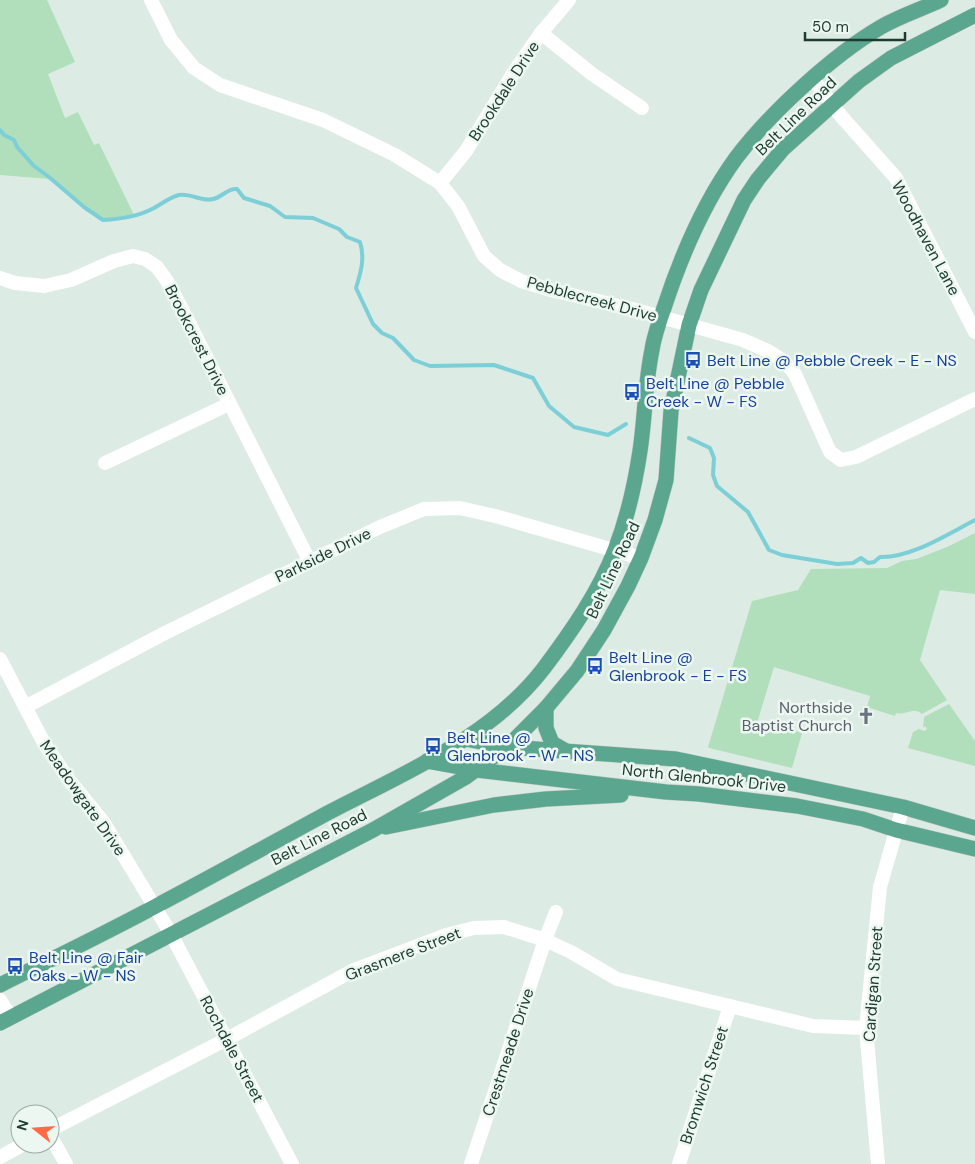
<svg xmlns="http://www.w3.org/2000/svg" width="975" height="1164" font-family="'DM Sans',sans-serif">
<rect width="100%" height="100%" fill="#dcebe3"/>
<g fill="#b2dfbb">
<polygon points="0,0 47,0 75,62 48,74 65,118 78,112 94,145 99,143 134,215 104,219 95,214 87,212 50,179 0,175"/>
<path d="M975 533V594L940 590 920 660 947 700 922 714C913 706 906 716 896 713L895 716 867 707 870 696 774 667 757 723 780 731 782 727 802 733 792 768 709 748 708 747 752 601 798 590 811 569 887 568 902 561 916 559 947 547Z"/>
<polygon points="949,704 975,741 975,766 908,748 913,732 919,729 925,731 927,729 925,726 923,728 924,717"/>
</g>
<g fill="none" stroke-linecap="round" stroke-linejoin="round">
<g stroke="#7dcfd7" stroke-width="4">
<path d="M0 130 4 135 14 140 17 147 34 166 49 177 84 207 103 220C120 219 137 217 152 209 160 205 170 197 179 195 191 193 202 202 213 199 223 197 227 188 237 189L244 198 270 206 285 217 313 218 339 229 347 237 360 242C365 258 361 272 356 288L373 324 382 333 393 338 414 360 430 366 494 365 533 378 549 406 574 427 608 435 626 424"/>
<path d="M689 438 710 448 714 458 713 475 717 486 748 512 769 550 782 555 837 564 853 563 861 558 868 563 874 562 880 557C911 558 948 534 975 520"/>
</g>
<g stroke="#c0c8c5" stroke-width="16">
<g id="major">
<polyline points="546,708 546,728 552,743 566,751"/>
<polyline points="465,739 507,747 676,759 903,807 975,828"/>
<polyline points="427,761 477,770 666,792 699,794 797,806 863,819 896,830 975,849"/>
<polyline points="386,827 494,805 546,799 621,795"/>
<path d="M0 985C52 959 104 934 156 906 211 877 267 846 322 816 399 775 489 740 544 668 571 632 599 592 615 550 627 519 635 484 640 451 645 418 645 383 652 350 654 336 659 322 664 308 681 256 704 202 736 158 770 113 833 55 881 27 900 16 922 9 941 0"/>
<polyline points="0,1023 373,830 466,777 507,747 546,708 577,671 604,630 628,586 641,558 655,520 666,480 671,411 689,325 701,290 744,200 758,179 783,149 859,81 891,58 975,15"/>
</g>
</g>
<g stroke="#fff" stroke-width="14">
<polyline points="151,0 171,40 194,68 220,85 323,120 395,155 440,183 458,206 484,256 500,270 521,281 551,290 636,310 743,340 768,351 784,361 795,374 830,452 841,460 856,457 975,399"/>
<polyline points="541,33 592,74 642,108"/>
<polyline points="813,79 841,116 896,178 975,332"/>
<polyline points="440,183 466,151 514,72 541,33 569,0"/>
<polyline points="0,278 15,283 44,286 71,280 114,261 133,256 145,259 157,267 167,281 182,309 310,562"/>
<polyline points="105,463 229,404"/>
<polyline points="0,659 44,743 69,780 104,823 171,934 292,1164"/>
<polyline points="25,707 163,634 380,527 424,509 460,508 499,517 641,558"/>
<polyline points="0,1000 11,1017"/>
<polyline points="50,1130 227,1039 354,970 446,935 474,928 504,927 545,940 571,952 617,979 813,1026 866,1028"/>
<polyline points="50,1135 66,1164"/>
<polyline points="0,1157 24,1144"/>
<polyline points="471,1164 545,940 556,912"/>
<polyline points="679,1164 730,1006"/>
<polyline points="878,1164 866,1028 880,887 903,807"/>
</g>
<use href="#major" stroke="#5ba68e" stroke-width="15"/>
</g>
<defs>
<g id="bus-bare" transform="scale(1.35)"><path d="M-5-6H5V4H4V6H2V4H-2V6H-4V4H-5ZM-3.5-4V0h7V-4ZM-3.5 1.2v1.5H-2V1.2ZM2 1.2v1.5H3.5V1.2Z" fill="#1a4fb4" stroke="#edf7f1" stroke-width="2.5" paint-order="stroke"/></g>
<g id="church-bare" transform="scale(1.35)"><path d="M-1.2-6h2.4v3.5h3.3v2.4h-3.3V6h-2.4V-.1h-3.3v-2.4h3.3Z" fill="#6b7280" stroke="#edf7f1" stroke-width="2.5" paint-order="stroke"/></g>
</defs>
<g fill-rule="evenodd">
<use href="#bus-bare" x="693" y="360"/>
<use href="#bus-bare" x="632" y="392"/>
<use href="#bus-bare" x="595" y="666"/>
<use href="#church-bare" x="866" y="716"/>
<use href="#bus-bare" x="433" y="746"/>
<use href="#bus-bare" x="15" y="966"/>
</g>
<g text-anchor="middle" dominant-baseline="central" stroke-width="5" stroke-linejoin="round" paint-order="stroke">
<g font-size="16" fill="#1d3b31" stroke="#edf7f1">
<text transform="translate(504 91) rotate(-57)">Brookdale Drive</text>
<text transform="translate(796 116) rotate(-44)">Belt Line Road</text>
<text transform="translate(926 238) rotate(62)">Woodhaven Lane</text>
<text transform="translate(592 299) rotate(15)">Pebblecreek Drive</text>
<text transform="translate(197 340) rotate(63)">Brookcrest Drive</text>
<text transform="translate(323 555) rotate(-26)">Parkside Drive</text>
<text transform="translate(613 570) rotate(-65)">Belt Line Road</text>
<text transform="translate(704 778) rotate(6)">North Glenbrook Drive</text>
<text transform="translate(83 798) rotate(55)">Meadowgate Drive</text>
<text transform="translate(319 837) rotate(-27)">Belt Line Road</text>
<text transform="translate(403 954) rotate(-21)">Grasmere Street</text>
<text transform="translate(873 984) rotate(-86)">Cardigan Street</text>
<text transform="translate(232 1049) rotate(62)">Rochdale Street</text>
<text transform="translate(508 1052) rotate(-72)">Crestmeade Drive</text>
<text transform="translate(704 1085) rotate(-72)">Bromwich Street</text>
</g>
<g font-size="16" fill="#164399" stroke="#edf7f1" text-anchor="start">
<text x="707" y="360">Belt Line @ Pebble Creek - E - NS</text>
<text x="646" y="383">Belt Line @ Pebble<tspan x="646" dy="18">Creek - W - FS</tspan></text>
<text x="609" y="657">Belt Line @<tspan x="609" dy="18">Glenbrook - E - FS</tspan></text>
<text x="447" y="737">Belt Line @<tspan x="447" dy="18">Glenbrook - W - NS</tspan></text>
<text x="29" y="957">Belt Line @ Fair<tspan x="29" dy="18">Oaks - W - NS</tspan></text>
</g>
<g font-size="16" fill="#5b616d" stroke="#edf7f1" text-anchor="end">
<text x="852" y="707">Northside<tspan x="852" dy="18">Baptist Church</tspan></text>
</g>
</g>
<g transform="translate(35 1129) rotate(287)"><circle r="24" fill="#edf7f1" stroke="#9aaca4"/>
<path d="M0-4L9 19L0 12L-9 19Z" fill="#ff6946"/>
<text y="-8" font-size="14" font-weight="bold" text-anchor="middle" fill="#1d3b31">N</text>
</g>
<path d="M805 32v8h100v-8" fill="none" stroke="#1d3b31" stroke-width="2.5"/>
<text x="812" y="32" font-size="15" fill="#1d3b31" stroke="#edf7f1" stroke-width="4" paint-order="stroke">50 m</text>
</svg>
